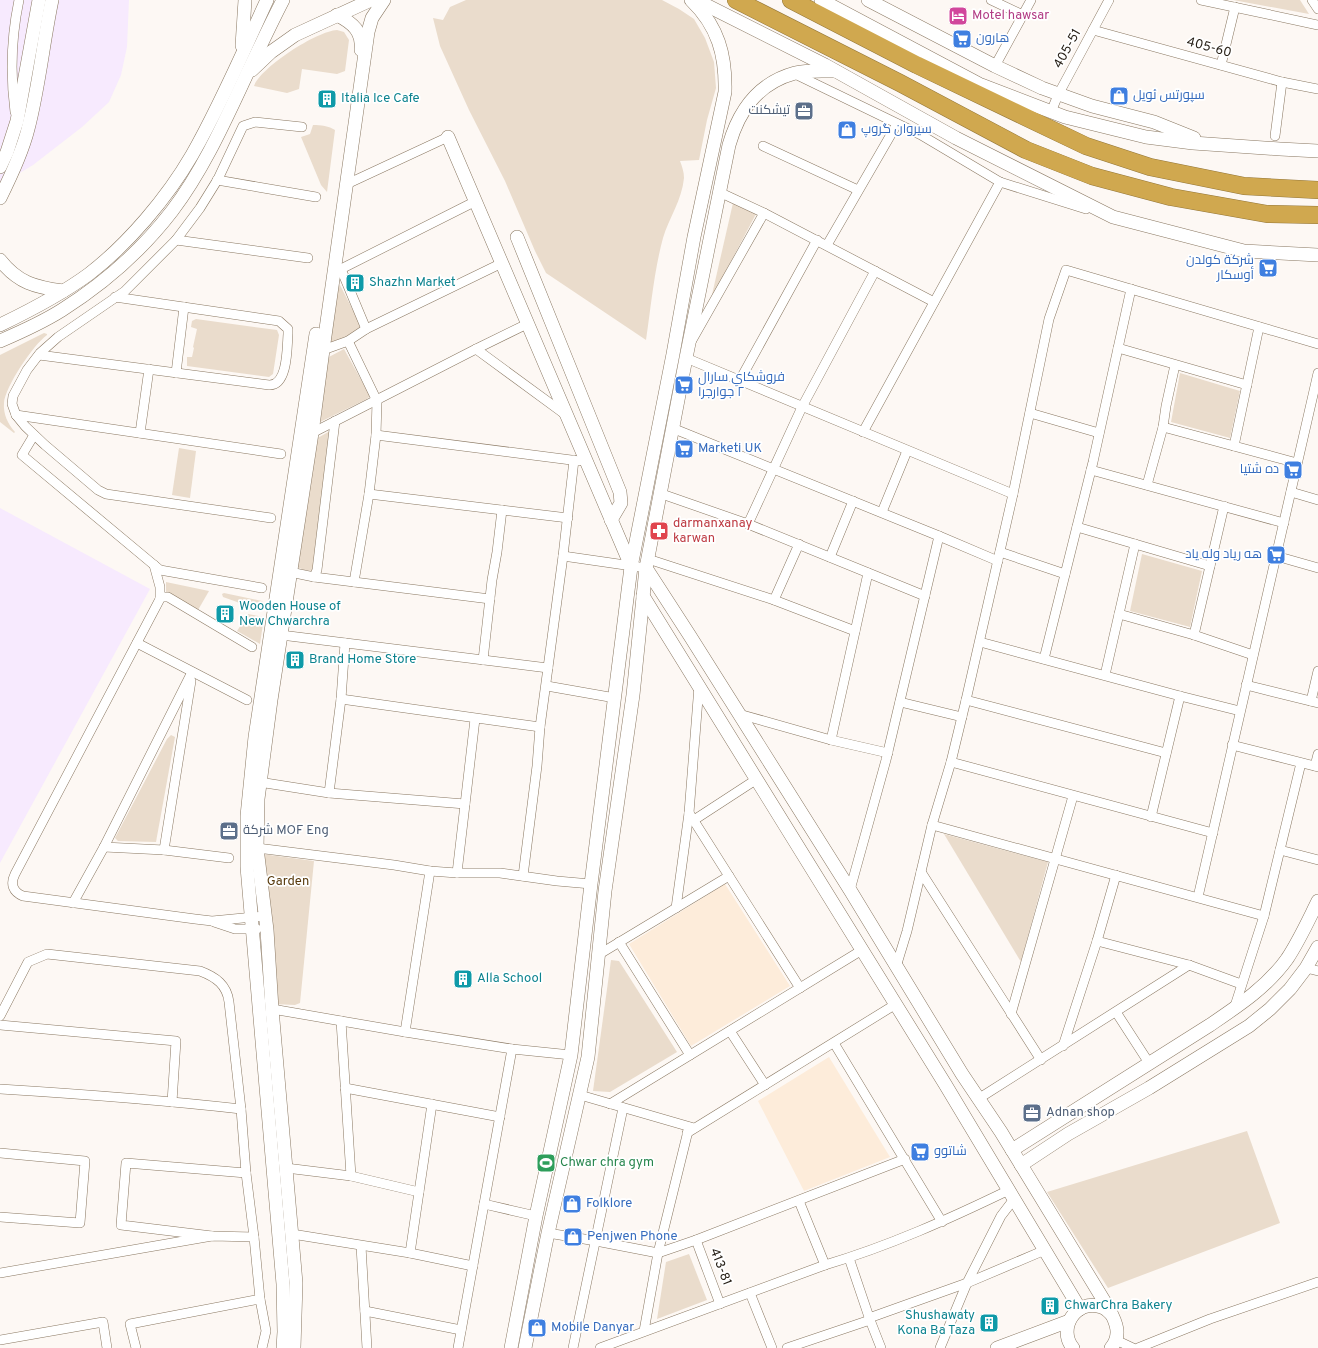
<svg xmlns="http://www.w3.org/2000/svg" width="1318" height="1348" font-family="Overpass,Cairo,sans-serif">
<rect width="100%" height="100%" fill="#fdf8f4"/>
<g fill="#f7eafe">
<polygon points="0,0 129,0 127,47 121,75 109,102 82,127 33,165 8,180 0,190"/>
<polygon points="0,508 150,589 0,863"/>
</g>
<g fill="#fdecda">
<polygon points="725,884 790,986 691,1046 629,944"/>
<polygon points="829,1057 890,1157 804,1191 758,1101"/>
</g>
<g fill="#eadccc">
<path d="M466 0H662L679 9 694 19 705 38 714 62 716 88 707 120 699 160 680 161C682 166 684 172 684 178 682 200 669 218 663 238 654 271 651 307 646 340L546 273 535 251 505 181 469 110 440 46 433 18 443 20 450 7Z"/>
<polygon points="1233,0 1300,0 1309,14"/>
<path d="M337 30 344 32 349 40 345 71 337 74 302 69 299 89 287 93 254 86C261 67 317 31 337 30Z"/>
<path d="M313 125C321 125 329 126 335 130L327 192 321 185 301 137 310 134Z"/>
<polygon points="733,203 756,214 711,299"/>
<polygon points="340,285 361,326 359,329 334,343 331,343 330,340 336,288"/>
<polygon points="196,319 277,330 279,335 273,374 269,377 187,366 187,357 192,357 194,348 193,347 197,329 191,327 192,321"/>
<path d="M44 333 47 334V335C33 345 5 387 4 403 3 414 8 424 15 432L14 433 0 422V355Z"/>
<polygon points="344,349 370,396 367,399 318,423 327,358"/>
<polygon points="1180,373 1240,391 1230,438 1171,422"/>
<polygon points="330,431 313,571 304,570 297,567 314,440"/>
<polygon points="179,448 196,451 190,498 172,495"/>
<polygon points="1142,554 1202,571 1190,627 1130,611"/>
<polygon points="166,582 209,591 198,610 166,592"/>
<polygon points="224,593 262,601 265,604 264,609 254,606 248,608 237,602 223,597 222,594"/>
<polygon points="248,614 264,617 260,644 237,631"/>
<polygon points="171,735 175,737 156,842 118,841 115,838 167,739"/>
<polygon points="944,834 1048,862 1021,962"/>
<polygon points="262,854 314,861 300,1003 295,1005 273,1004"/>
<polygon points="611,960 619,961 677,1052 610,1092 593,1091"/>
<polygon points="1247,1131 1280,1223 1108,1288 1047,1192"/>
<polygon points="689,1254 707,1300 657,1319 666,1262"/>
</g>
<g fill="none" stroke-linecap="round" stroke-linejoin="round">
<g stroke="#8a7862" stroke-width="10">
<g id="street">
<polyline points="991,0 1023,15"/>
<polyline points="1201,0 1318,25"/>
<polyline points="1312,0 1318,9"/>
<polyline points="1093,30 1282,82 1318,89"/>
<polyline points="1221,65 1235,7"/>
<polyline points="995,66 1031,0"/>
<polyline points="795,74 921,135 1000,182 1086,209"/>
<path d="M15 112C10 73 11 38 19 0"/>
<polyline points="1051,112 1058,95 1109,0"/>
<polyline points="1275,136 1282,82"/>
<polyline points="763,146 858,190"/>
<polyline points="217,180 316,197"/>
<polyline points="347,184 448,137"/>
<polyline points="719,192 764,213 934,302"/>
<polyline points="176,240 308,258"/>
<polyline points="827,245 897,124"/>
<polyline points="341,269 366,329"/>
<polyline points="335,271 341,269 476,201"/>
<polyline points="692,340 764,213"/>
<polyline points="348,341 377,401 376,435 369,494 354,582"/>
<polyline points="1118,348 1247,385"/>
<polyline points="476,349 566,415"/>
<polyline points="323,350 348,341 366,329 502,263"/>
<path d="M39 355 269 385C288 386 287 347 288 334V329L279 321 115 297"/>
<polyline points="686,358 1013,494"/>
<polyline points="1175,365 1166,406 1163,427 1297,463"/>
<polyline points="176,373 184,307"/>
<polyline points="740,380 817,240"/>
<polyline points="1030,413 1099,433"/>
<polyline points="16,415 281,454"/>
<polyline points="672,428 939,536 998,561"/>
<polyline points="863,432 1000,182"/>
<polyline points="140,433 149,369"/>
<polyline points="312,433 476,349 527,324"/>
<polyline points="34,435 22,455 160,570 262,588"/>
<polyline points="376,435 579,461"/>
<polyline points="1234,446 1259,327"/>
<polyline points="1091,470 1284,523"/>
<polyline points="1147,485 1163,427"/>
<polyline points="1291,492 1318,500"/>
<polyline points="659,493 748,524 925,596"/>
<polyline points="369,494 568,518"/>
<polyline points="882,512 907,451"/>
<polyline points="271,518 106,494 98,490 45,445 25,426 16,415 12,404 13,396 27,370 40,353 58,337 125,291 176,240 200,208 218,179 243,126 255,122 302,127"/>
<polyline points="748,524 802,407 875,271"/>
<polyline points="1077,527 1210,566"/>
<polyline points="1000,552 1065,574"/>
<polyline points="563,556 646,568"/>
<polyline points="1276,556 1318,568"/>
<polyline points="830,557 853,501"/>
<polyline points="648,559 774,600 855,631"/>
<polyline points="154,565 160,587 160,598"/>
<polyline points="290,572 314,577 490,599"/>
<polyline points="314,577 317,570 335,421"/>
<polyline points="774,600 799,544"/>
<polyline points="1119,614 1194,635 1253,655"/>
<polyline points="281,635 548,668"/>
<polyline points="1194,635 1224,506"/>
<polyline points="980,642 1180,696 1240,711"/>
<polyline points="137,643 247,700"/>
<path d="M252 647 168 597H161L15 874C10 884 13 892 23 896L195 919 212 921 265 916"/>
<polyline points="1044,659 1093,462 1131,289"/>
<polyline points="483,660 492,580 497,552 502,510"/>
<polyline points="1105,675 1135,544"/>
<polyline points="1246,685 1318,703"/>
<polyline points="547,686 615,698"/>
<polyline points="341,699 540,727"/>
<polyline points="966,700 1166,753"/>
<polyline points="1311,701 1318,671"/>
<polyline points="900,702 962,717"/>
<polyline points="739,714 831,740 888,753"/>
<polyline points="831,740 868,573"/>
<polyline points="1232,745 1318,767"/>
<polyline points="951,762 1213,833"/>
<polyline points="1315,766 1318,754"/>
<polyline points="259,782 329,793 465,804"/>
<polyline points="329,793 341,699 345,643"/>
<polyline points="689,813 800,988"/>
<polyline points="1151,817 1180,696"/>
<polyline points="694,820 757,779"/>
<polyline points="932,825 1264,916"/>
<polyline points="104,847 164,850 229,858"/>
<polyline points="257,848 394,865 430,871 457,873 500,873 557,881 591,884"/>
<polyline points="164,850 191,681"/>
<polyline points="1280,850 1318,860"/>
<polyline points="921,872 1041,1060"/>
<polyline points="457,873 475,719"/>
<polyline points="523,876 537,766 540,727 563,556 574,460"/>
<polyline points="850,890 886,760 939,536"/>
<polyline points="1198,897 1318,373"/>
<polyline points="73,903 104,847 192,672"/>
<polyline points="676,908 689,813 699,686"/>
<polyline points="214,922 235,929 257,929"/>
<polyline points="1097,941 1189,965 1241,984"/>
<polyline points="619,942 690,1055"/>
<polyline points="598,955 729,876"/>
<polyline points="896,967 907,931 932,825 951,762 966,700 1013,494 1049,319 1066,270 1318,344"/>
<polyline points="1306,968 1318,971"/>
<polyline points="272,1009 405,1032 512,1049 571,1055"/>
<polyline points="1234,1009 1264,916 1301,763"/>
<polyline points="1116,1012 1149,1063"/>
<polyline points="1011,1014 1073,796"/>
<path d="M0 1016 28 962 47 954 200 971C216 977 227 985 229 1002L241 1109 246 1173 254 1237 260 1299 266 1331 262 1348"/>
<polyline points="341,1021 351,1176"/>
<polyline points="0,1025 176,1041 172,1102"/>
<polyline points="730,1031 765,1085"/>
<polyline points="405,1032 430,871"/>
<polyline points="834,1043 942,1222"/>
<polyline points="1063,1046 1097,941 1116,875"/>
<polyline points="345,1088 500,1117"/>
<path d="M0 1089C81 1094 161 1100 241 1109"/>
<polyline points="580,1095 694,1128"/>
<polyline points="978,1099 1189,965"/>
<polyline points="610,1104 862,950"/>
<polyline points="687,1133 896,1004"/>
<polyline points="0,1153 85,1161 80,1223 0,1217"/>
<polyline points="286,1168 351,1176 419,1192"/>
<polyline points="799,1201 825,1265"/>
<polyline points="484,1204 536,1216"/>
<polyline points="548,1233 596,1241 658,1253 696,1240 905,1159"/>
<polyline points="292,1234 410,1253 473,1266"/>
<polyline points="212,1236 121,1225 126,1163 246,1173"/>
<polyline points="696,1240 720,1304"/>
<polyline points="361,1246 367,1348"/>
<polyline points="410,1253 432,1104"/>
<polyline points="849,1258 870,1320 881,1348"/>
<polyline points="0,1273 212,1236 254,1237"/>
<polyline points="750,1293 772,1348"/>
<polyline points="365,1311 461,1330"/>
<polyline points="869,1318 967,1283 1045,1250"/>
<polyline points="644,1331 658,1253 689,1127"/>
<polyline points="0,1340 103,1322 107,1348"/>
<polyline points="1116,1340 1133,1348"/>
<polyline points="136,1348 130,1324 260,1299"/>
<polyline points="458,1348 512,1049"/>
<polyline points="573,1348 623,1108"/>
<path d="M600 1348 825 1265C889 1246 949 1219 1009 1190"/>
<polyline points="787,1348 870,1320"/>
<polyline points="940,1348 967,1283 1001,1216 1014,1199"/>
<polyline points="1138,1348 1210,1319 1318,1282"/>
</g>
</g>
<g stroke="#8a7862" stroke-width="14">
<g id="secondary">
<polyline points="696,0 825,65 956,138 1113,217 1244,251 1318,255"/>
<polyline points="821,0 979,84 1065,117 1146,137 1193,143 1280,149 1318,151"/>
<polyline points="868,0 995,66 1042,88 1092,106 1154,122 1194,138"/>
<path d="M337 15C353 23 363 32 361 50"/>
<polyline points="242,46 245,0"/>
<polyline points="252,70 271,52 295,35 371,0"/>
<polyline points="448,137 631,566"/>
<polyline points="0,167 7,152 17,121 39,0"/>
<path d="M0 198C11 176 22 153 28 129 39 87 43 43 52 0"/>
<polyline points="517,237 620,492 621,503 611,520"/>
<path d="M0 260C18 283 35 287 63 291"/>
<path d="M0 325C31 310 62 294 89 274 128 244 167 198 192 155 220 106 243 52 267 0"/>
<path d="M0 341C21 332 43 322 62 310 103 284 142 250 172 211 203 170 224 123 246 76 258 51 270 25 283 0"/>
<path d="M646 568 690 636 850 890 962 1074 1001 1132 1109 1309C1116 1322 1122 1335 1111 1348"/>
<polyline points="643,596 945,1084 1080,1309"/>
<path d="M1012 1150 1210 1025C1238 1006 1267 987 1287 959 1299 941 1308 921 1318 901"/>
<polyline points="1021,1165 1068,1134 1149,1088 1249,1026 1270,1009 1290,989 1306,968 1318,947"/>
<polyline points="283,1348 284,1332 283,1284 247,867 247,816 255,737 316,334"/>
<polyline points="294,1348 296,1283 272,1009 267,930 257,848 258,799 271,700 312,433 323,350 368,32 372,18 384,0"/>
<path d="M511 1348 536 1216 571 1055 591 884 631 567 673 354 694 237 725 92C726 55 718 26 691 0"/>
<path d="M525 1348 548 1233 588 1057 605 891 633 695 646 568 686 358 729 145C739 110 758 83 795 73 807 70 822 71 835 71"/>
<polyline points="997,1348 1069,1321"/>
<path d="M1073 1348C1057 1329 1076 1298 1101 1307 1105 1308 1108 1311 1111 1314"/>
</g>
</g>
<g stroke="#94773a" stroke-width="18">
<g id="highway">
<polyline points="736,0 900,83 1026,150 1092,176 1171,197 1267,214 1318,215"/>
<polyline points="791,0 917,65 1086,146 1150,167 1244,186 1318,190"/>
</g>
</g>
<use href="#street" stroke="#fff" stroke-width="9"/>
<use href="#secondary" stroke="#fff" stroke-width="13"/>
<use href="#highway" stroke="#d0a84f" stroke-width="17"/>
</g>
<defs>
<g id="hotel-square" transform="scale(1)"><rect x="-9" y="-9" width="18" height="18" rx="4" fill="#d1479c" stroke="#fff"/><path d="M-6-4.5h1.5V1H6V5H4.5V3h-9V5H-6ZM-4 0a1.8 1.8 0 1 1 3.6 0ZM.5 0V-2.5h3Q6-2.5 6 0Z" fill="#fff"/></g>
<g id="supermarket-square" transform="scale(1)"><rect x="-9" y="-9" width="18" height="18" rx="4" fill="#3f7fe0" stroke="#fff"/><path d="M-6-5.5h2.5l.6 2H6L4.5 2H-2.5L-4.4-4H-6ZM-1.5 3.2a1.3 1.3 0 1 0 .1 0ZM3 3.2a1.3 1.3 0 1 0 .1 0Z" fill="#fff"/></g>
<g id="shop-square" transform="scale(1)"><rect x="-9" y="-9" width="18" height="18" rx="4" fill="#3f7fe0" stroke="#fff"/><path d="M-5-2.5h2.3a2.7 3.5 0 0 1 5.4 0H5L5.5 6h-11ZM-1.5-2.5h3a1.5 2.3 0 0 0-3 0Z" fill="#fff"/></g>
<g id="building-square" transform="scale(1)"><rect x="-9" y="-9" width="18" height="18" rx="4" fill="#0f9aa8" stroke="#fff"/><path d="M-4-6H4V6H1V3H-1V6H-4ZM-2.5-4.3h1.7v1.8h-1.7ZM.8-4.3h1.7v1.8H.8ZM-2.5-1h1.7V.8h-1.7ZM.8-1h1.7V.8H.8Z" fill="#fff"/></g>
<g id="office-square" transform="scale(1)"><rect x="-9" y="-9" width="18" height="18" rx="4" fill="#5c6f8a" stroke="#fff"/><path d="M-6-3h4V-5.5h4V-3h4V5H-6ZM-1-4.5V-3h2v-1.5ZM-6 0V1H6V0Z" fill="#fff"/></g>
<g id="pharmacy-square" transform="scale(1)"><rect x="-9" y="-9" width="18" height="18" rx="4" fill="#e0444e" stroke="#fff"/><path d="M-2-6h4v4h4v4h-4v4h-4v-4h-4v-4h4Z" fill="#fff"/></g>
<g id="stadium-square" transform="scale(1)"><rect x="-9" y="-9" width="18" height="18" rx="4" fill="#2e9e5b" stroke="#fff"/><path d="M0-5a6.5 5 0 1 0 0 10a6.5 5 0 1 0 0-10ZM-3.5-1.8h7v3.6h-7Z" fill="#fff"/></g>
</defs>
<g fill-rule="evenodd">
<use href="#hotel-square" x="958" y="16"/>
<use href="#supermarket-square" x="962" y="39"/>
<use href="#shop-square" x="1119" y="96"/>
<use href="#building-square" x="327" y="99"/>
<use href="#office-square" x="804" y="111"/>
<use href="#shop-square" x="847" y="130"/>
<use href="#supermarket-square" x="1268" y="268"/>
<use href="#building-square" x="355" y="283"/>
<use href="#supermarket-square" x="684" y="385"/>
<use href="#supermarket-square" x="684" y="449"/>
<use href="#supermarket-square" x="1293" y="470"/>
<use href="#pharmacy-square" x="659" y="531"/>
<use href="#supermarket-square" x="1276" y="555"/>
<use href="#building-square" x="225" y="614"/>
<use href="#building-square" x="295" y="660"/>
<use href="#office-square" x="229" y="831"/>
<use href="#building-square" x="463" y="979"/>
<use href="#office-square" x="1032" y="1113"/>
<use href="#supermarket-square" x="920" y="1152"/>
<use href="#stadium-square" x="546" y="1163"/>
<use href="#shop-square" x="572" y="1204"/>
<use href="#shop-square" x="573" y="1237"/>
<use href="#building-square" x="1050" y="1306"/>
<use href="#building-square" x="989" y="1323"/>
<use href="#shop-square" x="537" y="1328"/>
</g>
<g text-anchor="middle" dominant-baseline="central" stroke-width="3.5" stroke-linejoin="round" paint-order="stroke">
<g font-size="13" fill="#b23c85" stroke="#fff" text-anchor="start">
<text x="972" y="16">Motel hawsar</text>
</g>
<g font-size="13" fill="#366cbe" stroke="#fff" text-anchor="start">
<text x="976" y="39">هارون</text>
<text x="1133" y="96">سپورتس ئويل</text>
<text x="861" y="130">سیروان گروپ</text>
<text x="1254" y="261" text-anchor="end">شرکة کولدن<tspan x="1254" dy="15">أوسکار</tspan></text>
<text x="698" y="378">فروشكاي سارال<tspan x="698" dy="15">٢ جوارجرا</tspan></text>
<text x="698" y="449">Marketi UK</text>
<text x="1279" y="470" text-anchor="end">ده شتيا</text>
<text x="1262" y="555" text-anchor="end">هه رياد وله ياد</text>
<text x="934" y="1152">شاتوو</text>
<text x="586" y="1204">Folklore</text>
<text x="587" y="1237">Penjwen Phone</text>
<text x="551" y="1328">Mobile Danyar</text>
</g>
<g font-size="13" fill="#241d14" stroke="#fff">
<text transform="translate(1209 48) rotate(15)">405-60</text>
<text transform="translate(1068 49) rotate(-61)">405-51</text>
<text transform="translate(720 1267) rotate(69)">413-81</text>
</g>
<g font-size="13" fill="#0d838f" stroke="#fff" text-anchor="start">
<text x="341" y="99">Italia Ice Cafe</text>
<text x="369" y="283">Shazhn Market</text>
<text x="239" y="607">Wooden House of<tspan x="239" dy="15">New Chwarchra</tspan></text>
<text x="309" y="660">Brand Home Store</text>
<text x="477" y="979">Alla School</text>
<text x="1064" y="1306">ChwarChra Bakery</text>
<text x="975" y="1316" text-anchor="end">Shushawaty<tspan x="975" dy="15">Kona Ba Taza</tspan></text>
</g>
<g font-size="13" fill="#4e5e75" stroke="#fff" text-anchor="start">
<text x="790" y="111" text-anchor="end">تيشكنت</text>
<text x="243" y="831">شركة MOF Eng</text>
<text x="1046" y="1113">Adnan shop</text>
</g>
<g font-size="13" fill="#be3a42" stroke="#fff" text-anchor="start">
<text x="673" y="524">darmanxanay<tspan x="673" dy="15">karwan</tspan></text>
</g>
<g font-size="13" fill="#57390b" stroke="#fff">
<text x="288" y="882">Garden</text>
</g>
<g font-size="13" fill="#27864d" stroke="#fff" text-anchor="start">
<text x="560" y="1163">Chwar chra gym</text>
</g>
</g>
</svg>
